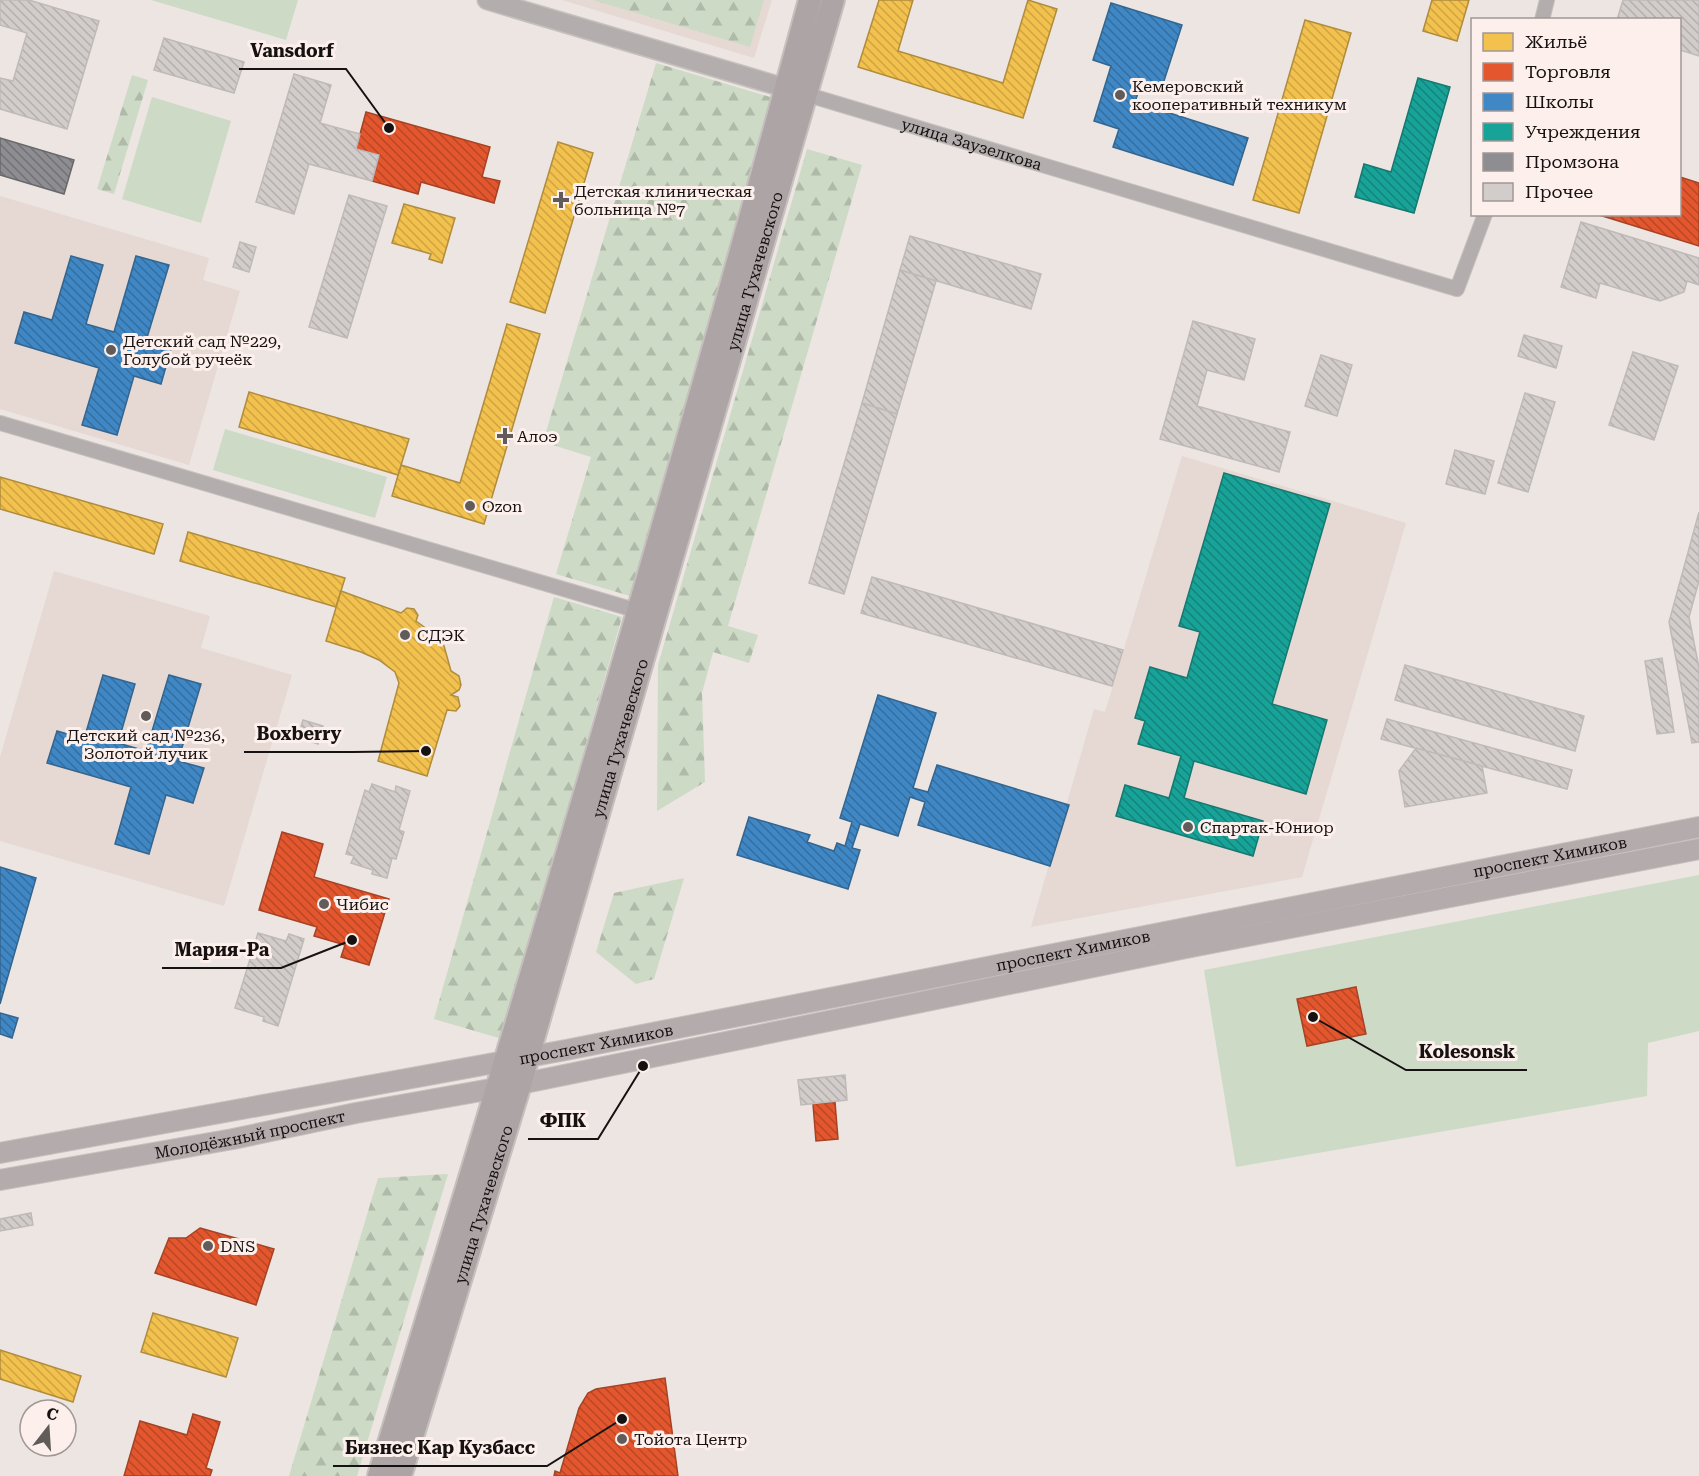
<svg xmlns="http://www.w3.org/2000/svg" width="1699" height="1476" font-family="'Roboto Serif',serif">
<defs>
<pattern id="forest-firs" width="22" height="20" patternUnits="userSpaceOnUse" patternTransform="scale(1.5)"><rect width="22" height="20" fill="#cddac6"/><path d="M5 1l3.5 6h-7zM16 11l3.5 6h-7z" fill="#afbaa9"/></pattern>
<pattern id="homes-back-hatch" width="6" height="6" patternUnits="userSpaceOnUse" patternTransform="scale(1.5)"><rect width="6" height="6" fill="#f2c14e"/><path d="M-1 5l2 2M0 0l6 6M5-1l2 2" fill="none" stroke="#cfa543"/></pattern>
<pattern id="shops-back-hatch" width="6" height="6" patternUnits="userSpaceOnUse" patternTransform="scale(1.5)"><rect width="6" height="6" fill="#e4572e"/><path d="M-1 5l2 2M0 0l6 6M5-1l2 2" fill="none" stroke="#b84726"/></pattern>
<pattern id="schools-back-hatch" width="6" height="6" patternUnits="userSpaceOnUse" patternTransform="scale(1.5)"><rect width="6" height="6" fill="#3f88c5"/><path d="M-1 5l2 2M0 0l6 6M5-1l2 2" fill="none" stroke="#346e9f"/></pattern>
<pattern id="public-back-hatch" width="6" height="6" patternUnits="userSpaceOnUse" patternTransform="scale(1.5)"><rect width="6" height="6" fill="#17a398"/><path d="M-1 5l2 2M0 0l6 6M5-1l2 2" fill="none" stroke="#14837b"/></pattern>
<pattern id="industry-back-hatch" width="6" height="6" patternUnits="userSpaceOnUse" patternTransform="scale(1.5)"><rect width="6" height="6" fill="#8d8d92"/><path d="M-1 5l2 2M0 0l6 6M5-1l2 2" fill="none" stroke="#727276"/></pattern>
<pattern id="building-back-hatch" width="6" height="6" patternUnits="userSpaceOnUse" patternTransform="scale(1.5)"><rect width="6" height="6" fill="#d2cdca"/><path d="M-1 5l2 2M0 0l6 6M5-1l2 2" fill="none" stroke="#b4afac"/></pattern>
</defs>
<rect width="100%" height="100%" fill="#ece5e2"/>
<g fill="#e6d8d2">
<polygon points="562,0 772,0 754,58"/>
<polygon points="0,196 209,258 203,280 240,291 189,465 0,409"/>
<polygon points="1182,456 1406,523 1302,877 1031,927 1094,709 1105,712"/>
<polygon points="54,571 210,616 201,648 292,675 224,906 0,841 0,757"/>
</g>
<g fill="#cddac6">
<polygon points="151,0 298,0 286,40"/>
<polygon points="152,97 231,121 201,223 122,199"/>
<polygon points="225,429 387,477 375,518 213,470"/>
<polygon points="1699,875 1699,1031 1648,1043 1647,1096 1236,1167 1204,970"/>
</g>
<g fill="url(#forest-firs)">
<polygon points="593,0 764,0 750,47"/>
<polygon points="656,63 777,99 630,596 556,574 591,457 543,442"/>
<polygon points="132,75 148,80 114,194 97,189"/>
<polygon points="807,149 862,165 728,626 758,635 749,663 713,652 702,693 705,782 657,811 658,665"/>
<polygon points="554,597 622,617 502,1039 434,1019"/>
<polygon points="684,878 654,979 636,984 596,952 614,893"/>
<polygon points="448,1174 357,1476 289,1476 378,1178"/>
</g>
<g fill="url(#homes-back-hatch)" stroke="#b08c3c" stroke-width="1.5">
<polygon points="879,0 913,0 898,51 1003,83 1028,0 1057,9 1023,118 858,67"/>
<polygon points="1432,0 1469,0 1457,41 1423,31"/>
<polygon points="1305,20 1351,33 1299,213 1253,200"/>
<polygon points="558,142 593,153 545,313 510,302"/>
<polygon points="404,204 455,218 442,263 429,259 431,254 392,243"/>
<polygon points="507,324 540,334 484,524 392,496 401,465 460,483"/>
<polygon points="249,392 409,439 398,475 239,427"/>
<polygon points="0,477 163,524 154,554 0,509"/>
<polygon points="188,532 345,578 336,607 180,561"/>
<polygon points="341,591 401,613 407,608 414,609 418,615 416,621 431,632 444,646 451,671 459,676 461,685 459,690 451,695 458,697 460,706 456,711 447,710 427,776 378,761 399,683 395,672 379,660 361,652 326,641"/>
<polygon points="153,1313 238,1338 226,1377 141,1352"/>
<polygon points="0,1350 81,1376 73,1402 0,1379"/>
</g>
<g fill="url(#shops-back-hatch)" stroke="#a64225" stroke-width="1.5">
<polygon points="366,112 490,147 482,177 500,181 494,203 421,182 418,194 372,181 379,155 356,149"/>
<polygon points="1680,177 1699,183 1699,246 1596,214 1680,214"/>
<polygon points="282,832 323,844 314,877 389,899 369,965 341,957 345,945 314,936 317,927 259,910"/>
<polygon points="1356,987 1366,1034 1307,1046 1297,999"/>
<polygon points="835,1102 838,1139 816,1141 813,1104"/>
<polygon points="200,1228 274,1249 256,1305 155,1273 169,1238 186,1238"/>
<polygon points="665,1378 678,1476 554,1476 555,1471 560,1473 579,1408 588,1393 596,1389"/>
<polygon points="193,1414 220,1422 206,1468 212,1470 210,1476 124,1476 140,1421 187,1435"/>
</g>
<g fill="url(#schools-back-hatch)" stroke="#33658f" stroke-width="1.5">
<polygon points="1111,3 1182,25 1162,87 1142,81 1135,102 1248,138 1233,185 1113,147 1119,129 1094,121 1111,66 1093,60"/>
<polygon points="71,256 103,265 86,324 114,332 136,256 169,265 146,341 171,349 161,384 134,376 117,435 82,425 99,368 15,343 24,312 52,320"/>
<polygon points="103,675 135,684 118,743 146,751 169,675 201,684 178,761 204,768 193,803 166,795 149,854 115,844 131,787 47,763 57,731 84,739"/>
<polygon points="878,695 936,713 913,788 928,792 937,765 1069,805 1050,866 918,825 925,802 910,797 898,836 860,824 852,848 860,850 848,889 737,855 749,817 810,835 807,842 834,851 837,843 845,846 852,822 840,818"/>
<polygon points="0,867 36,878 0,1004"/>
<polygon points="0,1013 18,1018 12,1038 0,1034"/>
</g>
<g fill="url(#public-back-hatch)" stroke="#177870" stroke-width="1.5">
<polygon points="1418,78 1450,87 1414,213 1355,197 1364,164 1391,172"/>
<polygon points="1224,473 1330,504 1272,704 1327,720 1306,794 1194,761 1184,798 1263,821 1253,856 1116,816 1125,785 1169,798 1181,756 1138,744 1145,721 1135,718 1150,667 1187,678 1200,632 1179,626"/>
</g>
<polygon fill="url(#industry-back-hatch)" stroke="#69686b" stroke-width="1.5" points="0,138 74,160 64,194 0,175"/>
<g fill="url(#building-back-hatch)" stroke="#bfbab8" stroke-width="1.5">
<polygon points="0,0 29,0 99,21 67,129 0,109 0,78 13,81 27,33 0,25"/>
<polygon points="1623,0 1699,0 1699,56 1680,50 1680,20 1617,20"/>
<polygon points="164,38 244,62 234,93 154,70"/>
<polygon points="294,74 331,85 320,123 360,134 356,149 379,155 372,181 309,164 294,214 256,202"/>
<polygon points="349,195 387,206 347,338 309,327"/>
<polygon points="1581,222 1699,258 1699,285 1687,281 1684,292 1660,301 1600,283 1596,298 1561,287"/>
<polygon points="910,236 1041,274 1031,309 900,270"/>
<polygon points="240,242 256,247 249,272 233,267"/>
<polygon points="900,270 936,281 897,414 862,403"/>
<polygon points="1193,321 1255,339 1244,380 1207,370 1197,406 1290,432 1279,472 1160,439"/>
<polygon points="1524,335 1562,346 1556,368 1518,356"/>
<polygon points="1633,352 1678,366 1654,440 1609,425"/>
<polygon points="1321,355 1352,365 1337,416 1305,406"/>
<polygon points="1525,393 1555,402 1528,492 1498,483"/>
<polygon points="862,403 897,414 844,594 809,583"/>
<polygon points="1455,450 1494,461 1485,494 1446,484"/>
<polygon points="1699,512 1699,581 1689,617 1699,668 1699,742 1692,743 1669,622"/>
<polygon points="872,577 1123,650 1112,686 861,613"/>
<polygon points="1662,658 1674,732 1657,734 1645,661"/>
<polygon points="1405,665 1584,716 1575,751 1395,700"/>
<polygon points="1387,719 1572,770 1567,789 1381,739"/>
<polygon points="303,720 323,726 318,744 298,737"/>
<polygon points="1416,748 1482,766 1487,793 1405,807 1399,771"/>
<polygon points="372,784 395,792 396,786 410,791 399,830 404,832 396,859 392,858 387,878 372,874 373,870 351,863 354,856 346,854 365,790 369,792"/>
<polygon points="258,933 286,941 289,934 304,939 278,1026 263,1021 264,1017 235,1008"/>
<polygon points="845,1075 847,1100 801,1105 798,1080"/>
<polygon points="31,1213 33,1225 0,1231 0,1219"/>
</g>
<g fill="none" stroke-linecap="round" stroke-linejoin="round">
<g stroke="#c5c0bd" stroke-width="16">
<g id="minor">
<polyline points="1542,20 1547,0"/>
<path id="s1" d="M805 94 1457 289 1485 214"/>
<polyline points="0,423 638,611"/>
</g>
</g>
<g stroke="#c5c0bd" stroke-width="21">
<polyline id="tertiary" points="487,0 799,92"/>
</g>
<g stroke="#c5c0bd" stroke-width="22">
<g id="secondary">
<path id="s2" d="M0 1153 566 1050 1699 827"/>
<path id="s3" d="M0 1180 233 1139 356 1113 520 1084 1186 948 1699 849"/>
</g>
</g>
<g stroke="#c5c0bd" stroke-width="26">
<g id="primary">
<path d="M379 1476C530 986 676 495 810 0"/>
<path id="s4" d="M400 1476 520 1084 833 0"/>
</g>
</g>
<use href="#minor" stroke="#b4adae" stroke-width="14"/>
<use href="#tertiary" stroke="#b4adae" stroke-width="18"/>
<use href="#secondary" stroke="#b4abac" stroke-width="20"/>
<use href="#primary" stroke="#ada4a6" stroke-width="22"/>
</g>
<g fill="#615c5a" stroke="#fdf0ec" stroke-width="2">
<circle cx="1120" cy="95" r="6"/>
<path d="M558 191h6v6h6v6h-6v6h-6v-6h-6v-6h6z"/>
<circle cx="111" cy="350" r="6"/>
<path d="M502 427h6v6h6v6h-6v6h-6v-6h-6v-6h6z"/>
<circle cx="470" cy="506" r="6"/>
<circle cx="405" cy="635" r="6"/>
<circle cx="146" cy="716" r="6"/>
<circle cx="1188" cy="827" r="6"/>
<circle cx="324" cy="904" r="6"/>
<circle cx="208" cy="1246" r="6"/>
<circle cx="622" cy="1439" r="6"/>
</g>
<g text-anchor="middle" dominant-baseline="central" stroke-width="6" stroke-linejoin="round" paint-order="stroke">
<g font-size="16" fill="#161211" stroke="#fdf0ec" text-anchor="start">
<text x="1132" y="86">Кемеровский<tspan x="1132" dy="18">кооперативный техникум</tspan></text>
<text x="574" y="191">Детская клиническая<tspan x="574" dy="18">больница №7</tspan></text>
<text x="123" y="341">Детский сад №229,<tspan x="123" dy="18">Голубой ручеёк</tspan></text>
<text x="517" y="436">Алоэ</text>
<text x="482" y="506">Ozon</text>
<text x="417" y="635">СДЭК</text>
<text x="146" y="735" text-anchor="middle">Детский сад №236,<tspan x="146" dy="18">Золотой лучик</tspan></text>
<text x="1200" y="827">Спартак-Юниор</text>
<text x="336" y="904">Чибис</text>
<text x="220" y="1246">DNS</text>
<text x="634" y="1439">Тойота Центр</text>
</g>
<g font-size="16" fill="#161211" stroke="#fdf0ec">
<text stroke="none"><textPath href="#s1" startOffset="174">улица Заузелкова</textPath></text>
<text stroke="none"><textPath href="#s4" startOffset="1256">улица Тухачевского</textPath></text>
<text stroke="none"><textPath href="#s4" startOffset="770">улица Тухачевского</textPath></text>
<text stroke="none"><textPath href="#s2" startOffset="1578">проспект Химиков</textPath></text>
<text stroke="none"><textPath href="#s2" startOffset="1092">проспект Химиков</textPath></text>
<text stroke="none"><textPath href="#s2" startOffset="606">проспект Химиков</textPath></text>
<text stroke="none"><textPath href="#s3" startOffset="254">Молодёжный проспект</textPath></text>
<text stroke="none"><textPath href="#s4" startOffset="284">улица Тухачевского</textPath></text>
</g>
</g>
<path fill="none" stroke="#161211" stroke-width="2" d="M389 128L346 69H239M426 751L353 752H244M352 940L281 968H162M1313 1017L1406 1070H1527M643 1066L598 1139H528M622 1419L547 1466H333"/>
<g fill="#161211" stroke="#fdf0ec" stroke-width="2">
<circle cx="389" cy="128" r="6"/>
<circle cx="426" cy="751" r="6"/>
<circle cx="352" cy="940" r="6"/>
<circle cx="1313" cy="1017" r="6"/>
<circle cx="643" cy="1066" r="6"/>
<circle cx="622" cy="1419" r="6"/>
</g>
<g font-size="18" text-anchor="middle" font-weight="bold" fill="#161211" stroke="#fdf0ec" stroke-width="6" stroke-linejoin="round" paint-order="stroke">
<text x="292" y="57">Vansdorf</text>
<text x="299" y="740">Boxberry</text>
<text x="222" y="956">Мария-Ра</text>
<text x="1467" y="1058">Kolesonsk</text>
<text x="563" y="1127">ФПК</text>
<text x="440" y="1454">Бизнес Кар Кузбасс</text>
</g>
<rect x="1471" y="18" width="210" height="198" fill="#fdf0ec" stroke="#a19794" stroke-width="1.5"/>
<rect x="1483" y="33" width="30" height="18" fill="#f2c14e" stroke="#a19794" stroke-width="1.5"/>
<text x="1525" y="48" font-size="18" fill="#161211">Жильё</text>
<rect x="1483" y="63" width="30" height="18" fill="#e4572e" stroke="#a19794" stroke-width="1.5"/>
<text x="1525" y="78" font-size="18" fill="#161211">Торговля</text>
<rect x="1483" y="93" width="30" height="18" fill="#3f88c5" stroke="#a19794" stroke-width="1.5"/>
<text x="1525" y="108" font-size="18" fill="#161211">Школы</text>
<rect x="1483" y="123" width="30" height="18" fill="#17a398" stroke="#a19794" stroke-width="1.5"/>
<text x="1525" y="138" font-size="18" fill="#161211">Учреждения</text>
<rect x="1483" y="153" width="30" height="18" fill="#8d8d92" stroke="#a19794" stroke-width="1.5"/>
<text x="1525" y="168" font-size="18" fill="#161211">Промзона</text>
<rect x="1483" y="183" width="30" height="18" fill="#d2cdca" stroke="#a19794" stroke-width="1.5"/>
<text x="1525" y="198" font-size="18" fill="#161211">Прочее</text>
<g transform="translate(48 1428) rotate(17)"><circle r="28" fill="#fdf0ec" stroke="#a19794" stroke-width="1.5"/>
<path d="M0-4.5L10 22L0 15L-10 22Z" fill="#615c5a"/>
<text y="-9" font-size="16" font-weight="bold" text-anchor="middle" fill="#161211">С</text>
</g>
</svg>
